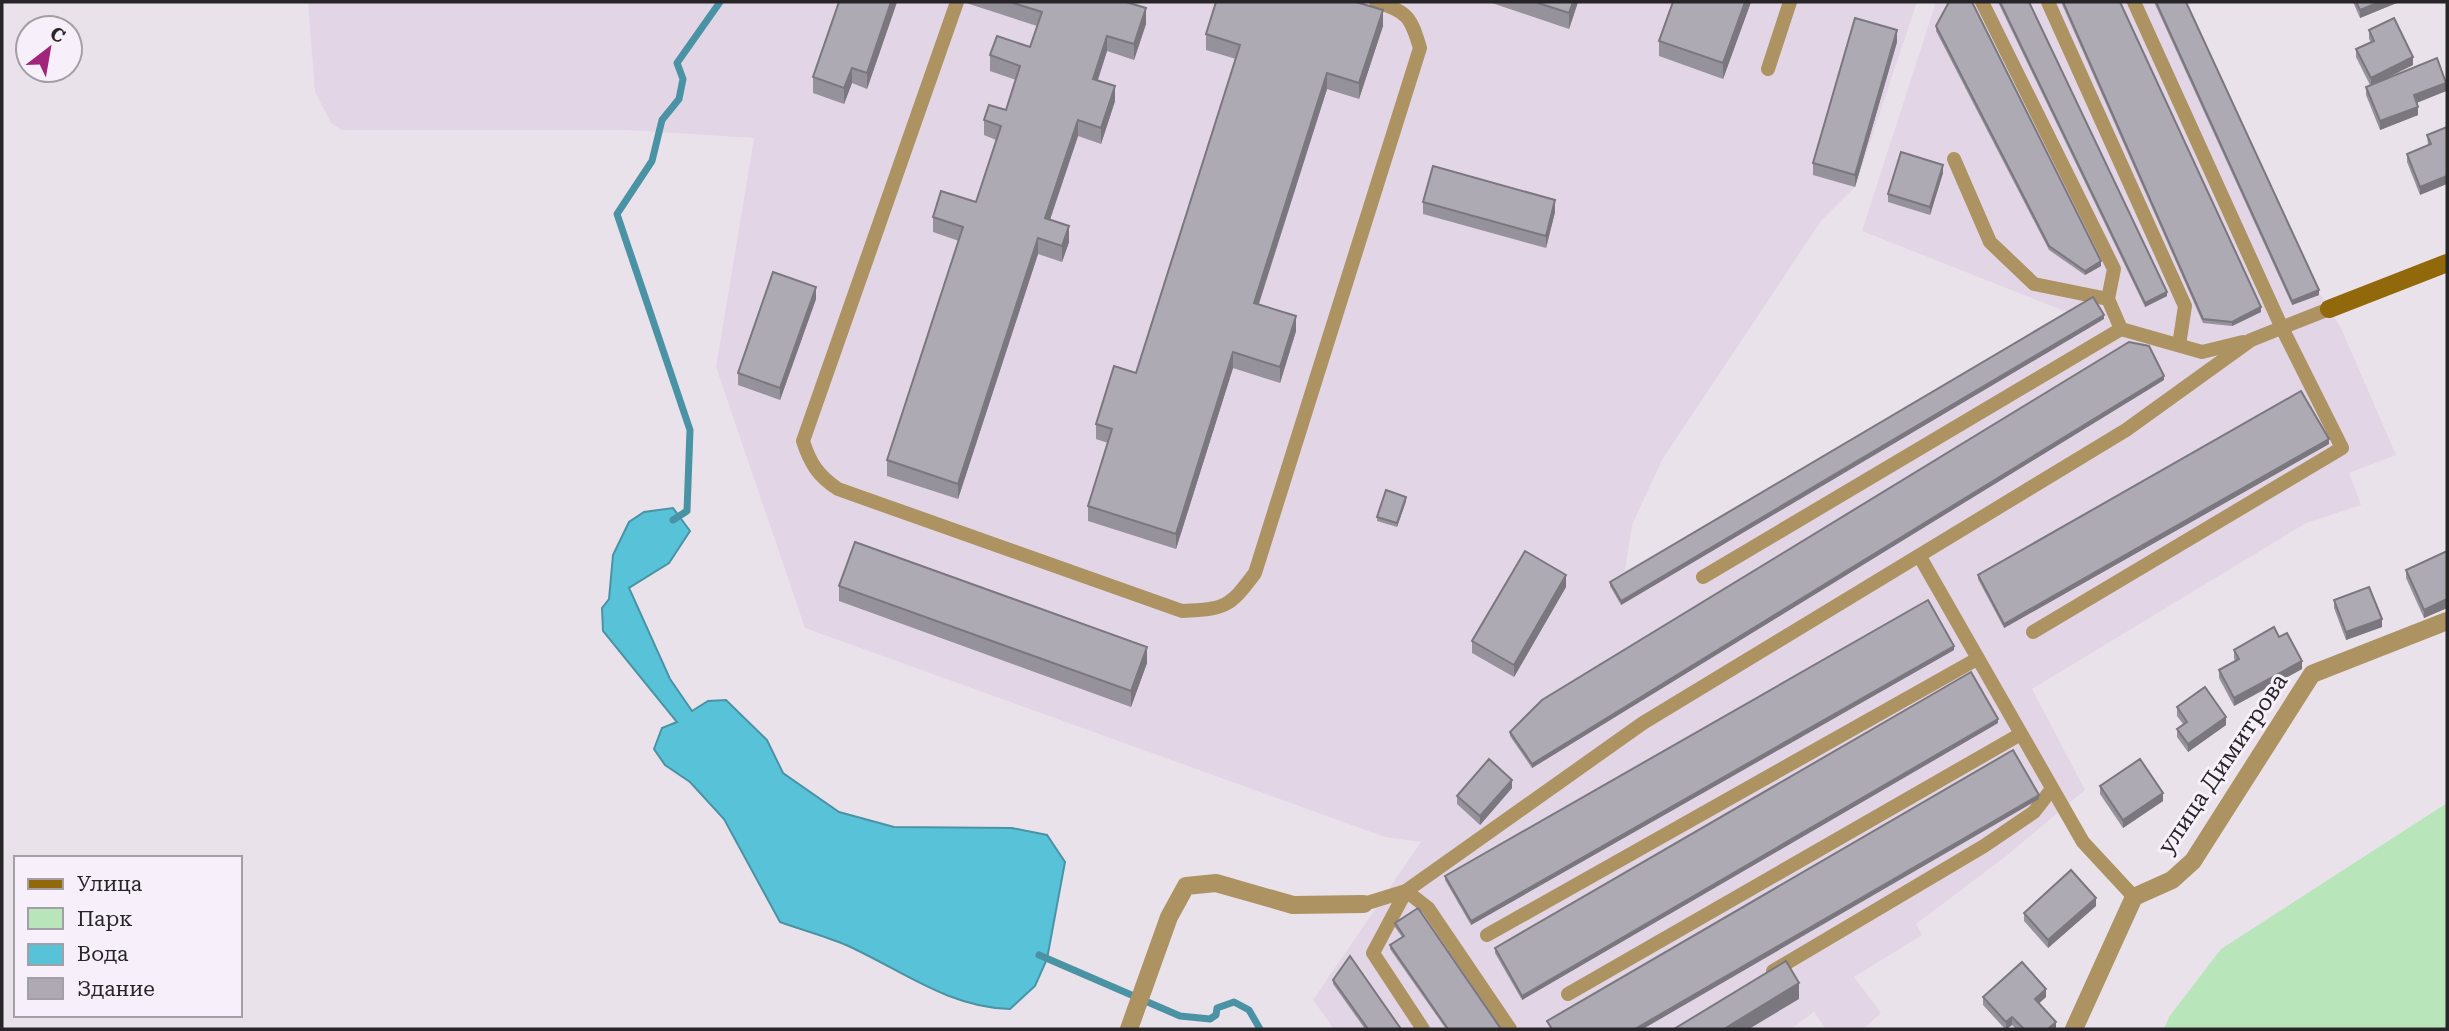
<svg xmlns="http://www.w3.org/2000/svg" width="2449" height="1031" font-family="'Roboto Serif',serif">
<rect width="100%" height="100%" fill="#eae2eb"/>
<polygon fill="#e2d5e5" points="308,2 1917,2 1855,187 1821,221 1662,460 1632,525 1625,571 2072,314 1862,231 1936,2 2185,2 2320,294 2341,328 2396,455 2349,473 2361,505 2306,523 2032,689 2085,790 2005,857 1916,924 1922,935 1854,977 1881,1013 1863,1029 1826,1029 1814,1012 1791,1029 1334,1029 1313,1000 1421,842 1385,837 805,628 716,367 754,138 628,130 342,130 331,123 315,92"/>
<polygon fill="#b9e5ba" points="2447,803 2447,1029 2164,1029 2169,1017 2221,949"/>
<path fill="#58c2d9" stroke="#4a93a4" stroke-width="2" d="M673 508 690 531 669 563 629 588 670 679 692 711 708 701 726 700 767 740 783 773 839 812 894 827 1012 828 1047 835 1065 862 1047 959 1035 986 1010 1009C949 1008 900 969 846 945 825 936 802 930 780 922L724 819 690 782 665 765 654 749 662 728 677 722 603 631 602 608 609 599 613 555 629 522 644 512Z"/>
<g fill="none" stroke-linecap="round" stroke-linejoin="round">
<g stroke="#4a93a4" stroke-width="7">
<polyline points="673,520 687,511 690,430 617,214 652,161 662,120 679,99 683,79 677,63 720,2"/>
<polyline points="1039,955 1180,1016 1210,1019 1216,1015 1217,1008 1234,1002 1249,1010 1260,1029"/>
</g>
<g stroke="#ad9262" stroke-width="14">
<path d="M957 2 803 441C810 463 818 476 838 489L1182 611C1225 609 1229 608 1255 573L1420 48C1411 18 1408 11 1376 2"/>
<polyline points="1982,2 2114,269 2108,299"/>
<polyline points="2048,2 2185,306 2179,345"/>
<polyline points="1768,69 1790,2"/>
<polyline points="1954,159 1990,242 2034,284 2108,299 2121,329 2202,352 2243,342"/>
<polyline points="1920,557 2083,842 2134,897"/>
<polyline points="1703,577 2121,329"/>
<polyline points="2033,632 2342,448 2282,328 2134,2"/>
<polyline points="1364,904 1406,891 1643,723 2126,430 2251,340 2329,309"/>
<polyline points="1487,935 1977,659"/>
<polyline points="1773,971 1984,846 2034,812 2051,790"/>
<polyline points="1568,994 2019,735"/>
<polyline points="1423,1029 1373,953 1406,891 1428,908 1510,1029"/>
</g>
<g stroke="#ad9262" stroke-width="18">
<polyline points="1129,1029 1169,917 1186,886 1216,883 1293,905 1364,904"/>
<polyline points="2074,1029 2134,897 2172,880 2193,861 2312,674 2447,621"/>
</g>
<polyline stroke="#91690a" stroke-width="18" points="2329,309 2447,263"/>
</g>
<g fill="#96929b">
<polygon points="897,2 867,89 852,83 844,104 813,93 813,77"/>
<polygon points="963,2 1126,2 1146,24 1134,60 1107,51 1098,80 1115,101 1101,144 1078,136 1050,220 1069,242 1062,262 1038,254 958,499 887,476 887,460 959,241 933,232 933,217 976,202 996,140 984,135 984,120 1006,110 1016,80 990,71 990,55 1030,47 1037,26"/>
<polygon points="1489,2 1578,2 1569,29"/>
<polygon points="1673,2 1751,2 1723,79 1659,56 1659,41"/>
<polygon points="1998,2 2029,2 2167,296 2145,307"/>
<polygon points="2061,2 2120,2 2261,312 2232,326 2203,323"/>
<polygon points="2154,2 2186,2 2319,295 2292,305"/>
<polygon points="2353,2 2399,2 2360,18"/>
<polygon points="1383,26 1359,99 1327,89 1259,304 1296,331 1280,383 1233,368 1176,549 1088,521 1088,506 1108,443 1096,439 1096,424 1136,373 1236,59 1206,50 1206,34"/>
<polygon points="1936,26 2101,266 2085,275 2049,250 1936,31"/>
<polygon points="2369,30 2413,65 2382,80 2446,91 2416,103 2418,115 2380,130 2366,95 2366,87 2370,85 2356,57 2356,49 2371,42 2369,39"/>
<polygon points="1897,42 1855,187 1813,175 1813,163"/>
<polygon points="2447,127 2420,195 2407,162 2407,154 2428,145 2427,135"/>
<polygon points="1943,173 1930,215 1888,202 1888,194"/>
<polygon points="1423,202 1555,212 1546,248 1423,214"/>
<polygon points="816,299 780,400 738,385 738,373"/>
<polygon points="2104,319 1621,605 1610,586 1610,582"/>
<polygon points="2164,380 1532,768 1510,736 1510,732"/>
<polygon points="2329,444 2004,628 1978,579 1978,575"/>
<polygon points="1406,501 1397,527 1377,521 1377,517"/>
<polygon points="2447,551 2447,608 2424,618 2406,578 2406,570"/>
<polygon points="839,586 1147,663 1131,707 839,601"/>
<polygon points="1566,587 1514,677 1472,653 1472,641"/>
<polygon points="2334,600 2382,627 2346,640 2334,608"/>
<polygon points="2279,637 2302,669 2234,706 2219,678 2219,670 2235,661 2234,658 2234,650"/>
<polygon points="1954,650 1471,925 1445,880 1445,876"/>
<polygon points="2177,707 2226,725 2188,752 2177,737 2177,729 2183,724 2177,716"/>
<polygon points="1998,723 1522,1000 1495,953 1495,948"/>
<polygon points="2100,786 2163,801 2123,828 2100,794"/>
<polygon points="1512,788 1480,825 1457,804 1457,796"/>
<polygon points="2096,906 2048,948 2024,921 2024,913"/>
<polygon points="1395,923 1501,1029 1446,1029 1390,949 1390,945 1402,937 1395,927"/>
<polygon points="1333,980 1401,1029 1365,1029 1333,984"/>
<polygon points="1983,997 2046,997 2039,1003 2056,1029 2016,1029 2012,1025 2007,1029 2005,1029 1983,1005"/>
</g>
<g fill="#7a777e">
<polygon points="891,2 897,2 867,89 867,73"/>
<polygon points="1573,2 1578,2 1569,29 1569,13"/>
<polygon points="1745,2 1751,2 1723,79 1723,63"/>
<polygon points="2380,2 2399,2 2360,18 2360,10"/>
<polygon points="1146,8 1146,24 1134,60 1134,44"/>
<polygon points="1383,10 1383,26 1359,99 1359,83"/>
<polygon points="1897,30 1897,42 1855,187 1855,175"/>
<polygon points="1107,36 1107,51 1093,94 1093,79"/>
<polygon points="2413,57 2413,65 2371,86 2371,78"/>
<polygon points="852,68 852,83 844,104 844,88"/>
<polygon points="1327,73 1327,89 1254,318 1254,303"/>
<polygon points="2446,83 2446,91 2414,104 2414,95"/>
<polygon points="1115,86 1115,101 1101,144 1101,128"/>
<polygon points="2418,107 2418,115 2380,130 2380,121"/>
<polygon points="1078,120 1078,136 1045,234 1045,218"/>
<polygon points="1943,165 1943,173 1930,215 1930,207"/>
<polygon points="2447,176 2447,184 2420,195 2420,187"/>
<polygon points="1555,200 1555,212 1546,248 1546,236"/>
<polygon points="1069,226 1069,242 1062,262 1062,246"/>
<polygon points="1038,238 1038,254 958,499 958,484"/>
<polygon points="2101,261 2101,266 2085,275 2085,271"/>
<polygon points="816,287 816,299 780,400 780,388"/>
<polygon points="2319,290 2319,295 2292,305 2292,301"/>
<polygon points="2167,292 2167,296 2145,307 2145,303"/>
<polygon points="2261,307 2261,312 2232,326 2232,322"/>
<polygon points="2104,315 2104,319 1621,605 1621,601"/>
<polygon points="1296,316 1296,331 1280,383 1280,367"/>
<polygon points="1233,352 1233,368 1176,549 1176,534"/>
<polygon points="2164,376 2164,380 1532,768 1532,764"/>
<polygon points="2329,439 2329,444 2004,628 2004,624"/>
<polygon points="1406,497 1406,501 1397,527 1397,523"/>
<polygon points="1566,575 1566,587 1514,677 1514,665"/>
<polygon points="2447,599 2447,608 2424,618 2424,610"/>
<polygon points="2382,619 2382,627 2346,640 2346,632"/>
<polygon points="1954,646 1954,650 1471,925 1471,921"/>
<polygon points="1147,647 1147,663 1131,707 1131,691"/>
<polygon points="2302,661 2302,669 2234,706 2234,698"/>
<polygon points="2226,717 2226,725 2188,752 2188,744"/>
<polygon points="1998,719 1998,723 1522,1000 1522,996"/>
<polygon points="1512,780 1512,788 1480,825 1480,816"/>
<polygon points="2163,793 2163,801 2123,828 2123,820"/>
<polygon points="2039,795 2039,799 1643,1029 1635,1029"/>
<polygon points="2096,898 2096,906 2048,948 2048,940"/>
<polygon points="1799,983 1799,999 1749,1029 1724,1029"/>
<polygon points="2046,989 2046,997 2035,1007 2035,999"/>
<polygon points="2012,1017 2012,1025 2006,1029 2006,1022"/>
<polygon points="2056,1022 2056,1029 2048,1029"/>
</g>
<g fill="#aeaab4" stroke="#7a777e" stroke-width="2">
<polygon points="839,2 891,2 867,73 852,68 844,88 813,77"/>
<polygon points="1010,2 1126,2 1146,8 1134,44 1107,36 1093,79 1115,86 1101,128 1078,120 1045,218 1069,226 1062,246 1038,238 958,484 887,460 963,227 933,217 941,191 976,202 1001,126 984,120 989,105 1006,110 1020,66 990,55 997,36 1030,47 1042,12"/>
<polygon points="1216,2 1356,2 1383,10 1359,83 1327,73 1254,303 1296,316 1280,367 1233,352 1176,534 1088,506 1112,429 1096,424 1114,366 1136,373 1240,45 1206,34"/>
<polygon points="1535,2 1573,2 1569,13"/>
<polygon points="1673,2 1745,2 1723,63 1659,41"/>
<polygon points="1949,2 1972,2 2101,261 2085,271 2049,246 1936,26"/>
<polygon points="2000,2 2029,2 2167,292 2145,303"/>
<polygon points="2063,2 2120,2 2261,307 2232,322 2203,319"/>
<polygon points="2156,2 2186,2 2319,290 2292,301"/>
<polygon points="2356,2 2380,2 2360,10"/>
<polygon points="1855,18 1897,30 1855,175 1813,163"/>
<polygon points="2394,18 2413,57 2371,78 2356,49 2374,41 2369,30"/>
<polygon points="2437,58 2446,83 2414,95 2418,107 2380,121 2366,87"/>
<polygon points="2447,127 2447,176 2420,187 2407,154 2431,144 2427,135"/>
<polygon points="1901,152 1943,165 1930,207 1888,194"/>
<polygon points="1433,166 1555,200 1546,236 1423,202"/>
<polygon points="773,272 816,287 780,388 738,373"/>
<polygon points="2093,297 2104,315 1621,601 1610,582"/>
<polygon points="2129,342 2149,346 2164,376 1532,764 1510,732 1542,700"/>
<polygon points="2301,391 2329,439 2004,624 1978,575"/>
<polygon points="1386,490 1406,497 1397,523 1377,517"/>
<polygon points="855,542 1147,647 1131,691 839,586"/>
<polygon points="1525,551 1566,575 1514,665 1472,641"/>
<polygon points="2447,551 2447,599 2424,610 2406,570"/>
<polygon points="2369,587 2382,619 2346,632 2334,600"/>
<polygon points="1928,600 1954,646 1471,921 1445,876"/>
<polygon points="2274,627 2279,637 2287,633 2302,661 2234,698 2219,670 2239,659 2234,650"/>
<polygon points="1971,672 1998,719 1522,996 1495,948"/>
<polygon points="2205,687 2226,717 2188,744 2177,729 2187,722 2177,707"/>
<polygon points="2013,750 2039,795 1635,1029 1552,1029 1547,1021"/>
<polygon points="1489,759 1512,780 1480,816 1457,796"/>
<polygon points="2140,759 2163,793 2123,820 2100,786"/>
<polygon points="2071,870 2096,898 2048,940 2024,913"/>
<polygon points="1418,908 1501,1029 1448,1029 1390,945 1404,936 1395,923"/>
<polygon points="1350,956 1401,1029 1368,1029 1333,980"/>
<polygon points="1786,961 1799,983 1724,1029 1674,1029"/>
<polygon points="2022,962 2046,989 2035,999 2056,1022 2048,1029 2024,1029 2012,1017 2006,1022 1983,997"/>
</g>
<g text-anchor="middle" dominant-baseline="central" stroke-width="6" stroke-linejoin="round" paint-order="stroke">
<g font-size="23" fill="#282528" stroke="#f7eff9">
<text transform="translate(2223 764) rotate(-56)">улица Димитрова</text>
</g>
</g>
<rect width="2449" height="1031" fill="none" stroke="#282528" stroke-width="7"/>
<rect x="14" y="856" width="228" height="161" fill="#f7eff9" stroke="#a49ea5" stroke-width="2"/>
<rect x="28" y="879" width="35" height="10" fill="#91690a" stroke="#a49ea5" stroke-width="2"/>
<text x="77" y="891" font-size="21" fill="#282528">Улица</text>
<rect x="28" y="908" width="35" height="21" fill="#b9e5ba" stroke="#a49ea5" stroke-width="2"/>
<text x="77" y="926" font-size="21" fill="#282528">Парк</text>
<rect x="28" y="944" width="35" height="21" fill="#58c2d9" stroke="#a49ea5" stroke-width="2"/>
<text x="77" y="961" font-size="21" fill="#282528">Вода</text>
<rect x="28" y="978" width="35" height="21" fill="#aeaab4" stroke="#a49ea5" stroke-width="2"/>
<text x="77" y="996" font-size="21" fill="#282528">Здание</text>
<g transform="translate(49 49) rotate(31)"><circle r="33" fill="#f7eff9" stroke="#a49ea5" stroke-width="2"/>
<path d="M0-5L12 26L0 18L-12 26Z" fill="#a0257b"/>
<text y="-10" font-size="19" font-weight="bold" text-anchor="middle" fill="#282528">С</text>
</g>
</svg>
